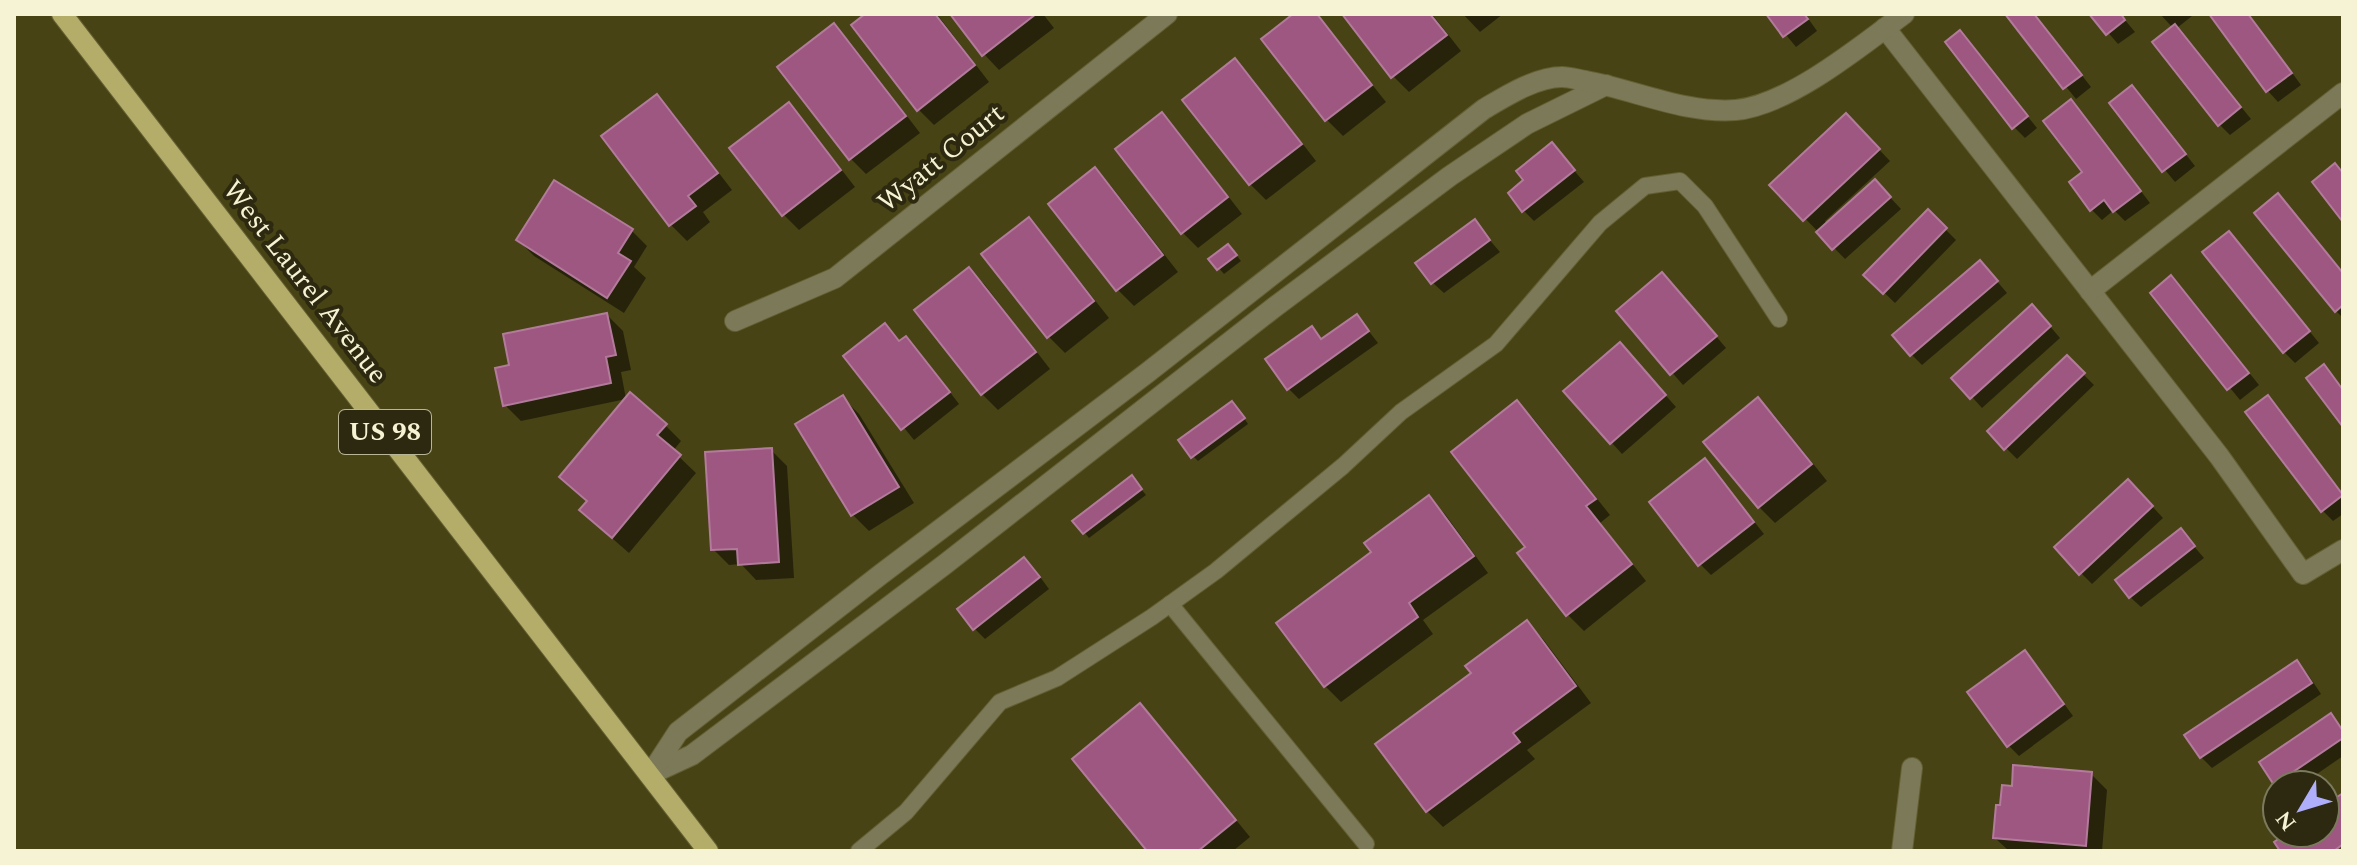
<svg xmlns="http://www.w3.org/2000/svg" width="2357" height="865" font-family="Spectral,serif">
<rect width="100%" height="100%" fill="#484314"/>
<g fill="#0007">
<polygon points="868,14 937,14 989,82 934,125 918,109"/>
<polygon points="952,14 1043,14 1054,28 999,70 984,54"/>
<polygon points="1296,14 1316,14 1386,102 1343,136 1327,120 1264,39"/>
<polygon points="1344,14 1432,14 1461,51 1409,92 1393,76"/>
<polygon points="1463,14 1503,14 1480,32"/>
<polygon points="1769,14 1805,14 1817,31 1796,47"/>
<polygon points="2007,14 2034,14 2091,87 2076,99"/>
<polygon points="2092,14 2120,14 2135,32 2118,44"/>
<polygon points="2160,14 2190,14 2192,16 2177,28 2251,119 2230,135 2219,124 2173,28"/>
<polygon points="2211,14 2249,14 2301,85 2278,102 2268,91"/>
<polygon points="834,26 850,42 920,133 866,174 850,158"/>
<polygon points="1960,33 2037,128 2025,138 2014,127"/>
<polygon points="1235,61 1251,77 1316,161 1266,200 1250,184"/>
<polygon points="656,96 672,112 732,190 703,212 710,222 687,241 671,225 604,136"/>
<polygon points="2142,99 2195,166 2175,182 2111,104"/>
<polygon points="788,105 804,121 855,187 799,230 783,214"/>
<polygon points="2081,113 2150,203 2125,221 2114,210 2102,220 2091,209 2085,172"/>
<polygon points="1162,114 1177,130 1242,214 1198,248 1182,232"/>
<polygon points="1846,115 1890,161 1825,221 1827,224 1885,192 1901,209 1845,259 1772,185"/>
<polygon points="1552,145 1584,182 1534,221 1523,210 1526,181"/>
<polygon points="1095,170 1111,186 1178,272 1134,306 1118,290 1051,204"/>
<polygon points="1928,212 1956,240 1895,303 1866,275"/>
<polygon points="1028,220 1044,236 1109,318 1065,353 1049,337 984,254"/>
<polygon points="1474,222 1500,252 1444,293 1433,283"/>
<polygon points="631,230 647,246 634,267 646,278 624,313 534,256 518,240"/>
<polygon points="2239,244 2319,343 2295,363 2284,352"/>
<polygon points="1233,251 1241,261 1224,274 1211,259"/>
<polygon points="969,269 985,285 1050,369 998,410 982,394"/>
<polygon points="1990,273 2007,293 1922,365 1911,354"/>
<polygon points="2343,274 2343,318 2336,311"/>
<polygon points="1673,285 1726,348 1683,385 1619,312"/>
<polygon points="2182,289 2259,385 2240,400 2152,293"/>
<polygon points="607,315 623,331 631,370 621,372 626,399 521,421 505,405 512,367"/>
<polygon points="1357,316 1378,343 1299,399 1288,388 1311,329 1323,340"/>
<polygon points="2043,318 2060,338 1982,408 1972,397"/>
<polygon points="885,325 901,343 906,339 917,349 959,404 914,440 846,356"/>
<polygon points="1630,355 1676,407 1622,454 1566,392"/>
<polygon points="2067,358 2094,385 2017,459 1990,432"/>
<polygon points="843,398 859,414 914,503 869,531 853,515 798,425"/>
<polygon points="2267,398 2278,409 2343,495 2343,514 2333,521 2322,510"/>
<polygon points="1758,399 1774,415 1827,481 1775,523 1759,507"/>
<polygon points="1517,402 1533,418 1610,515 1600,523 1646,581 1584,631 1568,615 1519,554 1528,547"/>
<polygon points="1237,408 1248,424 1198,461 1193,456"/>
<polygon points="665,425 681,441 673,451 696,473 629,553 598,526 589,502 561,477"/>
<polygon points="771,450 787,466 794,578 756,580 741,564 729,565 713,549"/>
<polygon points="1715,472 1764,534 1711,575 1700,564"/>
<polygon points="1136,483 1146,495 1089,538 1075,521"/>
<polygon points="2139,492 2163,518 2092,584 2081,573"/>
<polygon points="1429,498 1445,514 1488,573 1423,620 1433,634 1341,702 1325,686 1374,553"/>
<polygon points="2181,531 2204,558 2141,607 2130,597"/>
<polygon points="1035,570 1049,589 985,639 974,628"/>
<polygon points="1527,623 1543,639 1591,703 1527,750 1535,759 1443,827 1427,811 1474,673"/>
<polygon points="2024,653 2035,664 2073,716 2019,756 2008,745"/>
<polygon points="2297,662 2307,673 2321,694 2212,768 2201,757"/>
<polygon points="1140,706 1156,722 1250,837 1233,851 1150,851"/>
<polygon points="2330,715 2343,729 2343,756 2301,785 2277,785 2262,763"/>
<polygon points="2091,774 2107,790 2102,851 2009,851 1995,838"/>
</g>
<g fill="#9d5781" stroke="#b37b9b" stroke-width="2">
<polygon points="865,14 935,14 975,65 917,111 851,25"/>
<polygon points="950,14 1036,14 982,56"/>
<polygon points="1293,14 1317,14 1372,85 1325,121 1261,39"/>
<polygon points="1342,14 1430,14 1447,35 1391,78"/>
<polygon points="1766,14 1804,14 1808,19 1783,37"/>
<polygon points="2005,14 2034,14 2082,75 2063,89"/>
<polygon points="2089,14 2121,14 2125,20 2106,35"/>
<polygon points="2209,14 2248,14 2292,73 2266,92"/>
<polygon points="834,23 906,116 849,160 777,67"/>
<polygon points="2175,24 2241,107 2218,126 2152,42"/>
<polygon points="1960,30 2028,116 2012,129 1945,42"/>
<polygon points="1235,58 1302,144 1249,185 1182,100"/>
<polygon points="2132,85 2186,154 2162,172 2109,103"/>
<polygon points="657,94 718,173 688,196 696,206 669,226 601,136"/>
<polygon points="2071,99 2141,191 2113,212 2104,200 2090,211 2069,182 2082,172 2043,121"/>
<polygon points="789,102 841,170 782,216 729,148"/>
<polygon points="1162,112 1228,197 1181,234 1115,149"/>
<polygon points="1846,113 1880,149 1803,221 1769,185"/>
<polygon points="1552,142 1575,170 1522,212 1508,193 1523,180 1516,171"/>
<polygon points="2335,163 2343,173 2343,222 2312,182"/>
<polygon points="1095,167 1163,255 1116,291 1048,204"/>
<polygon points="1875,179 1891,197 1832,250 1816,232"/>
<polygon points="554,180 633,229 618,253 631,261 607,298 516,240"/>
<polygon points="2278,193 2343,273 2343,305 2335,312 2254,213"/>
<polygon points="1928,209 1947,228 1883,294 1863,275"/>
<polygon points="1029,217 1094,301 1047,338 981,254"/>
<polygon points="1475,219 1490,240 1431,284 1415,263"/>
<polygon points="2229,231 2310,331 2283,353 2202,252"/>
<polygon points="1228,244 1237,255 1217,270 1208,259"/>
<polygon points="1980,260 1998,281 1910,356 1892,335"/>
<polygon points="969,267 1036,352 981,395 914,310"/>
<polygon points="1662,272 1717,336 1670,375 1616,311"/>
<polygon points="2171,275 2249,373 2227,390 2150,293"/>
<polygon points="2032,304 2051,326 1970,399 1951,378"/>
<polygon points="607,313 616,355 606,357 611,383 503,406 495,368 509,365 503,334"/>
<polygon points="1357,314 1369,331 1287,390 1265,359 1312,326 1321,339"/>
<polygon points="885,323 899,341 906,336 950,392 901,430 843,356"/>
<polygon points="1620,342 1666,395 1610,444 1563,391"/>
<polygon points="2067,355 2085,373 2004,450 1987,431"/>
<polygon points="2324,364 2343,390 2343,427 2306,378"/>
<polygon points="630,392 667,424 657,435 681,455 612,538 579,510 587,501 559,477"/>
<polygon points="843,395 899,487 851,516 795,424"/>
<polygon points="2268,395 2343,495 2321,512 2245,412"/>
<polygon points="1758,397 1812,464 1758,508 1703,442"/>
<polygon points="1517,400 1596,499 1586,506 1632,564 1566,616 1517,553 1525,547 1451,452"/>
<polygon points="1232,401 1245,418 1191,458 1178,440"/>
<polygon points="772,448 779,562 738,565 737,549 711,550 705,452"/>
<polygon points="1705,458 1754,522 1698,566 1649,502"/>
<polygon points="1132,475 1142,489 1083,534 1072,521"/>
<polygon points="2128,479 2153,506 2079,575 2054,547"/>
<polygon points="1429,495 1474,556 1409,603 1418,617 1324,687 1276,623 1371,552 1364,543"/>
<polygon points="2181,528 2195,546 2129,598 2115,580"/>
<polygon points="1024,557 1040,577 973,630 957,609"/>
<polygon points="1527,620 1576,686 1513,733 1520,742 1426,812 1375,744 1471,673 1465,666"/>
<polygon points="2025,650 2064,704 2007,747 1967,692"/>
<polygon points="2297,660 2312,683 2200,758 2184,735"/>
<polygon points="1140,703 1236,820 1198,851 1147,851 1072,759"/>
<polygon points="2331,713 2343,731 2343,738 2274,785 2259,762"/>
<polygon points="2013,765 2092,772 2086,846 1993,838 1996,805 2000,805 2002,785 2012,786"/>
<polygon points="2343,793 2343,844 2334,851 2280,851 2274,842 2287,833 2325,833 2325,805"/>
</g>
<g fill="none" stroke-linecap="round" stroke-linejoin="round">
<g stroke="#645f33" stroke-width="18">
<g id="lane">
<polyline points="1170,604 1366,844"/>
<polyline points="859,851 906,812 1000,702 1057,678 1152,617 1216,571 1343,466 1401,412 1496,344 1600,223 1645,186 1680,181 1705,206 1779,319"/>
</g>
</g>
<g stroke="#645f33" stroke-width="22">
<g id="street">
<polyline points="1885,28 2219,456 2303,574 2343,550"/>
<polyline points="2090,291 2343,93"/>
<polyline points="735,321 835,278 1167,14"/>
<polyline points="651,774 692,755 944,565 1276,306 1450,176 1527,124 1606,85"/>
<path d="M650 775 678 732 880 575 1147 373 1484 109C1506 96 1536 77 1562 77 1570 77 1579 80 1586 81 1635 90 1686 114 1736 110 1789 105 1861 46 1904 14"/>
<polyline points="1902,851 1912,768"/>
</g>
</g>
<g stroke="#645f33" stroke-width="22">
<polyline id="primary" points="62,14 708,851"/>
</g>
<use href="#lane" stroke="#7b7958" stroke-width="16"/>
<use href="#street" stroke="#7b7958" stroke-width="20"/>
<use href="#primary" stroke="#b3ad69" stroke-width="20"/>
</g>
<g text-anchor="middle" dominant-baseline="central" stroke-width="8" stroke-linejoin="round" paint-order="stroke">
<rect fill="#2c2910" stroke="#b9b698" stroke-width="2" x="339" y="410" width="92" height="44" rx="6"/>
<g font-size="26" font-weight="bold" fill="#f5f3d3">
<text x="385" y="432">US 98</text>
</g>
<g font-size="28" fill="#f5f3d3" stroke="#2c2910">
<text transform="translate(941 158) rotate(-39)">Wyatt Court</text>
<text transform="translate(305 282) rotate(52)">West Laurel Avenue</text>
</g>
</g>
<rect width="2357" height="865" fill="none" stroke="#f5f3d3" stroke-width="32"/>
<g transform="translate(2301 809) rotate(232)"><circle r="38" fill="#2c2910" stroke="#7c7a5e" stroke-width="2"/>
<path d="M0-6L14 30L0 20L-14 30Z" fill="#afaefa"/>
<text y="-12" font-size="22" font-weight="bold" text-anchor="middle" fill="#f5f3d3">N</text>
</g>
</svg>
